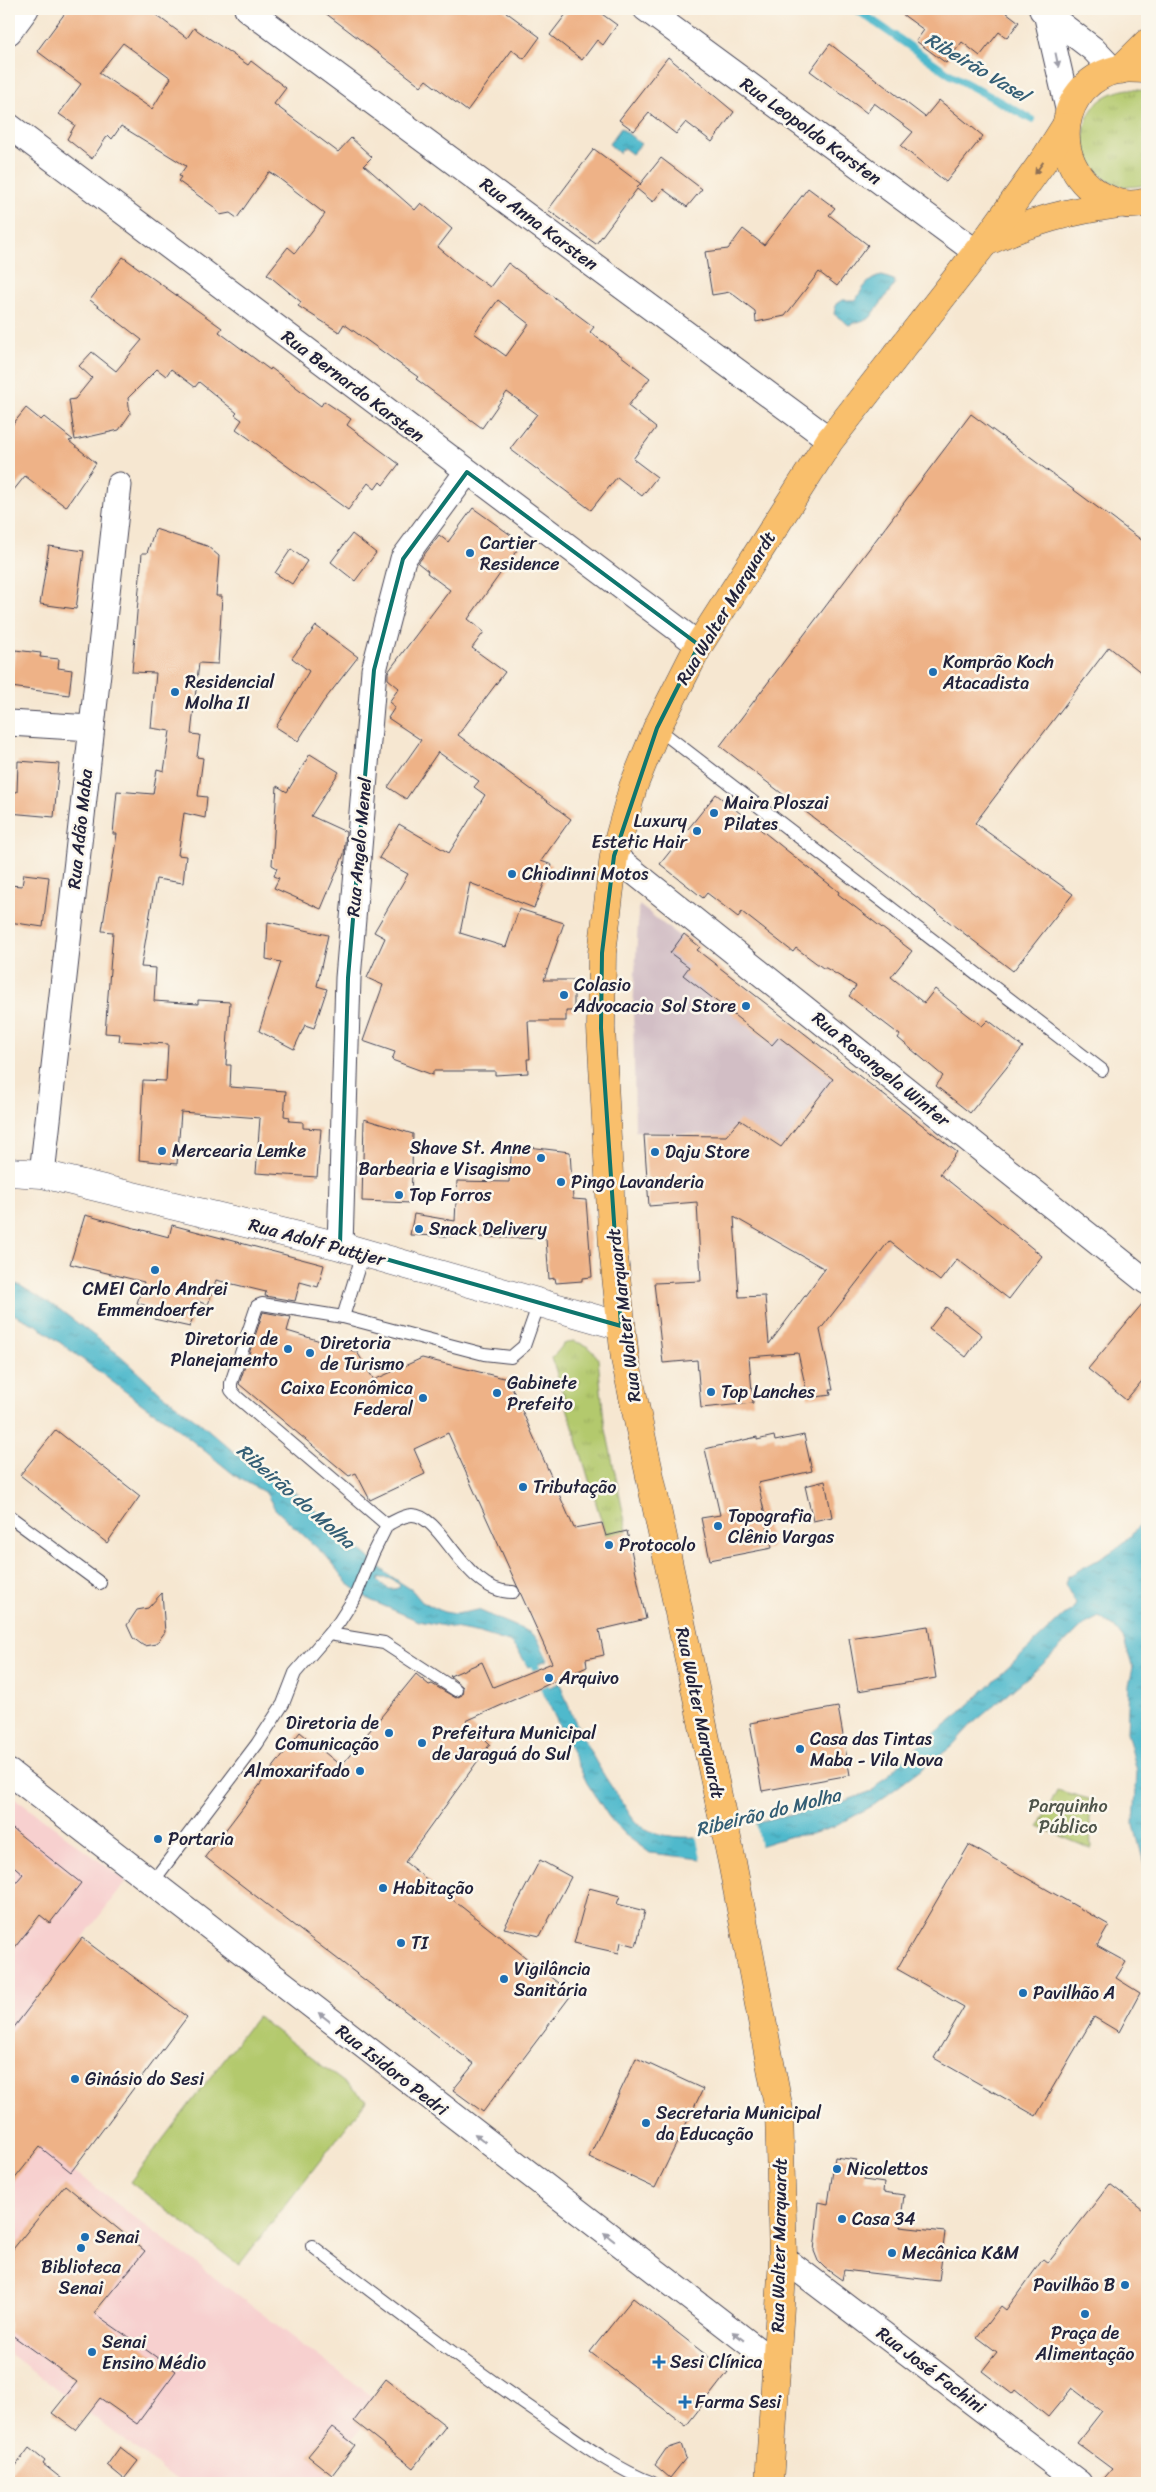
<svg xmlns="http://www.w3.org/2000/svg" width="1156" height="2492" font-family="Sriracha,sans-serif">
<defs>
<pattern id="grass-tufts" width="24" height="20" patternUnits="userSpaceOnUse" patternTransform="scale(1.25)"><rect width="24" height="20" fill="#b3c96d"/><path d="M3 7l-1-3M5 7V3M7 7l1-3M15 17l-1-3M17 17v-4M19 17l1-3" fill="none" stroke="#9aac5f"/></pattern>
<pattern id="water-ripples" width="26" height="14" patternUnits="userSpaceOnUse" patternTransform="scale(1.25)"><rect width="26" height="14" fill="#4fb9cc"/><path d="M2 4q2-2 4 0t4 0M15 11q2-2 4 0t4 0" fill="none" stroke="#4196a7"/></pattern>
</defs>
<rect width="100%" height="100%" fill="#fbf7ec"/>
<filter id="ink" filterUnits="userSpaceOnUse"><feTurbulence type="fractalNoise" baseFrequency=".02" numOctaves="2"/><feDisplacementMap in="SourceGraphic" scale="10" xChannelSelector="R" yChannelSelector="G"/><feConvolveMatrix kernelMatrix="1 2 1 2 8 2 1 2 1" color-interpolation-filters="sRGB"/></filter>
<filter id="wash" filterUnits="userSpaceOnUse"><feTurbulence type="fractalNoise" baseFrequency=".0096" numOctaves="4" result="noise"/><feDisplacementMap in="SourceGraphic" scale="20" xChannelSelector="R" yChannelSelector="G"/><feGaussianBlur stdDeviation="1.12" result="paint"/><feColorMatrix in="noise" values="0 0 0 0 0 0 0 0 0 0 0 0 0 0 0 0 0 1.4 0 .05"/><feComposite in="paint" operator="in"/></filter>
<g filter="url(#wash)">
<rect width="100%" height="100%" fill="#f6e7d1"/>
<g fill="#f7d0cf">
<polygon points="9,1794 126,1881 9,2034"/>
<polygon points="9,2122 380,2403 319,2483 181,2483 9,2353"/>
</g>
<polygon fill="#d2bec5" points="639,905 957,1152 855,1287 734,1217 726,1136 635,1131 633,1008"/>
<g fill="url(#grass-tufts)" stroke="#6a7654">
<path d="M1129 89 1147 91V184C1082 205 1054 99 1129 89Z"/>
<path d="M573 1341C586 1345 592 1347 598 1359L604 1420 627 1531 606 1536 552 1358 564 1344Z"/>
<polygon points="1057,1790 1089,1799 1091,1849 1039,1827"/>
</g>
<polygon fill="#b3c96d" stroke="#6a7654" points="257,2016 367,2100 239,2265 130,2182"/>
<g fill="url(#water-ripples)" stroke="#386e84" fill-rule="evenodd">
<polygon points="621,128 641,144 632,154 624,148 619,153 609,144"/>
<path d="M882 276 894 280 895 284 870 318 849 325 834 314 836 304 842 300H856C862 289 868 278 882 276Z"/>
<path d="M9 1283 19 1285 59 1309 122 1357 162 1394 204 1426 258 1473 284 1484 300 1496 389 1575 412 1590 422 1602 444 1612 456 1614 478 1610 529 1632 537 1638 548 1660 528 1667 519 1652 509 1642 480 1633 419 1621 370 1600 347 1583 328 1558 275 1509 266 1493 237 1477 164 1418 146 1407 38 1326 9 1312ZM379 1578H389L399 1584 400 1587C389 1592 386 1588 378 1580Z"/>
<path d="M1147 1510V1875L1134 1825 1137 1771 1127 1732 1129 1685 1133 1668 1123 1638 1114 1627 1099 1617 1082 1626 1042 1665 971 1725 951 1747 874 1805 834 1827 811 1834 791 1836 762 1845 702 1859 650 1853 624 1834 609 1817 587 1783 542 1690 560 1683C574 1726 598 1769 624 1805 628 1811 632 1819 638 1824 653 1836 678 1838 697 1837L834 1805 872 1791 914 1750 960 1713 1064 1615 1072 1611 1076 1604 1065 1584 1067 1577C1100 1557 1131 1548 1147 1510Z"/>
</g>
<polygon fill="#f6e7d1" points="756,1822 761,1848 702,1862 696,1835"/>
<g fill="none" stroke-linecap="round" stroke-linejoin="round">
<g stroke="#4fb9cc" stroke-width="8">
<polyline points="856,9 951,75 1031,119"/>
<polyline points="531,1657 549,1696"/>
</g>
</g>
<g id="blocks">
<g fill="#eeb287" fill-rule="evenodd">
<path d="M68 9H148L187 38 194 28 248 65 251 61 286 88 274 104 338 152 351 138 372 157 364 165 415 210 421 203 452 229 438 247 462 267 490 287 508 263 594 327 590 332 650 378 628 406 656 428 633 459 657 477 642 496 617 477 591 510 510 449 537 414 507 392 482 428 416 379 418 377 344 324 339 332 298 306 301 302 267 274 288 247 295 253 325 214 276 176 269 172 237 218 230 213 220 215 214 207 178 181 181 177 179 176 186 166 121 126 112 139 108 135 92 159 67 139 75 125 59 114 81 84 37 51ZM123 43 171 78 152 109 99 73ZM498 300 529 324 506 356 474 333Z"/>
<polygon points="320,9 502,9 540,37 524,59 512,50 467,111 426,80 421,86"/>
<polygon points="570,9 595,9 617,25 603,45 597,40 582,60 550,35"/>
<polygon points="895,9 1002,9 1019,22 1007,38 999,32 980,56 962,42 946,63 916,41 924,30"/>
<polygon points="830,44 925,117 939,100 983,136 946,182 901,146 913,132 874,103 867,113 810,71"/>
<polygon points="668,57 734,112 712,142 686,122 676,134 649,113 634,131 619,120"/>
<polygon points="594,149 641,184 637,188 661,158 702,189 687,207 663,189 653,202 637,189 596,244 548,210"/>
<polygon points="808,188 835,208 829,215 868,245 837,286 819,272 785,316 756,322 755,311 730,292 712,295 705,252 728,249 743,229 764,245"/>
<polygon points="123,257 222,328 219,332 270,370 271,368 321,406 324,401 351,419 347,425 399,464 383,485 380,482 375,489 368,483 348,510 236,429 242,420 235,415 237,413 199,382 195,387 171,369 166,376 157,369 128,398 130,414 119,430 75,440 69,400 75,399 92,378 79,366 92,352 116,371 142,340 90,300"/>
<polygon points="26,408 41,420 44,417 73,440 69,441 96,463 66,507 25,476 9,496 9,429"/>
<polygon points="971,414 1147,544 1147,677 1109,647 975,823 1073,894 1013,971 720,746"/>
<polygon points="473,508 522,543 468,619 484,632 472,648 505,672 458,735 571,819 541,861 552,865 534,908 470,883 460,933 506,947 519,909 564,923 544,980 574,980 574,1011 566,1011 566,1021 528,1021 530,1059 527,1059 528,1073 495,1075 495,1071 433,1071 433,1075 392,1060 395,1052 363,1041 383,985 367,978 385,938 374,932 408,874 379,858 399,824 449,853 485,795 474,787 479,781 438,752 406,799 388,787 421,740 388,718 395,707 389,702 399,688 388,679 388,672 450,590 427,573 428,571 418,563 439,535 448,542"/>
<polygon points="155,529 207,546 219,556 216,596 222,596 218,664 199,663 191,734 200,735 197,757 203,758 198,796 207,797 205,818 184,813 178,855 186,856 183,883 156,879 141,967 156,968 154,1001 198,1004 198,1000 230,1002 226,1065 231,1065 230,1087 286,1091 284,1116 290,1117 289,1121 303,1122 303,1128 321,1129 317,1177 256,1173 260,1118 181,1112 177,1164 139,1160 143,1080 166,1081 168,1044 119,1041 120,1034 105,1033 113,932 102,931 117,834 113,834 117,791 153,794 157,769 164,771 170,731 151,728 156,673 132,672 142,553 147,553"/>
<polygon points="352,534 376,553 355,581 331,562"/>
<polygon points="49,546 84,551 76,609 40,604"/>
<polygon points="291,549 307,561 292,584 275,573"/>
<polygon points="316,626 358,657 323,702 298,741 276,727 309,671 292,658"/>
<polygon points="15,650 41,653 40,657 59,659 58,668 72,670 69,695 11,687"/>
<polygon points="310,754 339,772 311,816 346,832 344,854 321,909 274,888 279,878 274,876 277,868 272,865 277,786 287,792"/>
<polygon points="18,761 59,764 54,817 9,813 9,791 17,792"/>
<polygon points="716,794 839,892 838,894 912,951 891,977 924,1003 935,989 982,1026 988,1020 1023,1047 970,1113 936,1086 943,1076 898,1038 900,1035 849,996 856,986 826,968 823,968 796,948 793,952 742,912 738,917 707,893 703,898 660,864"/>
<polygon points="24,874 49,877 43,927 9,922 9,885 22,886"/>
<polygon points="268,922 328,935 317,986 327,989 314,1028 305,1025 294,1049 259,1031 281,962 266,959"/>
<path d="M684 934 700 947 697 950 957 1152 940 1174 1042 1256 1009 1299 957 1259 940 1281 889 1241 820 1330 833 1390H830L831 1395 808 1398 798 1353 749 1357 753 1403 701 1408 697 1360 663 1363 654 1283 701 1281 697 1202 649 1206 644 1135 726 1136 740 1120 781 1147 833 1079 779 1037 772 1045 683 975 689 967 670 953ZM734 1217 825 1269 769 1344 765 1296 739 1297Z"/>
<polygon points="364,1119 413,1134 411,1203 362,1201"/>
<polygon points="512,1145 570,1152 573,1199 586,1200 592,1277 582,1278 582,1281 556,1283 555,1278 549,1279 546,1239 410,1235 414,1214 455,1221 457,1181 509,1182"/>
<polygon points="85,1215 169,1237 172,1225 324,1265 318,1287 300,1282 295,1301 265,1296 266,1292 216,1280 208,1305 197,1301 190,1327 154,1319 158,1309 137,1303 144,1282 70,1264"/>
<polygon points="1147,1298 1147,1375 1126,1400 1088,1369"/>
<polygon points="946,1307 982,1335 966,1357 929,1329"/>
<polygon points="263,1312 291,1317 287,1331 357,1352 374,1380 422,1358 508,1379 574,1528 602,1523 606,1536 627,1531 646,1619 599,1630 604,1655 586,1659 587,1667 466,1721 490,1744 405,1862 572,1994 483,2112 453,2090 474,2064 205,1857 300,1732 341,1766 416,1674 429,1685 432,1684 456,1698 462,1695 463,1687 450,1676 482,1662 493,1687 552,1663 448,1433 414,1449 425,1474 370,1500 356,1473 349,1476 239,1384"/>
<polygon points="56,1430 140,1496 107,1543 20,1475"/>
<polygon points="804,1435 812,1471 758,1483 772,1548 710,1560 701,1518 720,1515 705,1449 757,1437 757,1440 774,1436 775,1441"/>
<polygon points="825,1481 832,1517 813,1521 805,1486"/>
<polygon points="162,1593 165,1632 156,1644 144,1646 133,1638 127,1625 137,1610 148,1608"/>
<polygon points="928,1626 936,1678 858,1691 849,1638"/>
<polygon points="838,1707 850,1775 762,1791 750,1723"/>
<polygon points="9,1826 81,1883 50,1923 40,1915 9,1955 9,1891 23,1874 9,1862"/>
<polygon points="969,1845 1109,1925 1097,1946 1126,1962 1116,1978 1140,1993 1119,2032 1094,2017 1036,2116 934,2058 964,2007 897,1969"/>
<polygon points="540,1860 571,1877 540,1936 504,1928"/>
<polygon points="589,1888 620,1896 617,1904 645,1911 636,1946 621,1942 619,1953 574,1943"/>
<polygon points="82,1938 187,2017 71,2172 40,2147 9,2186 9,2034"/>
<polygon points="636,2058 703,2089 655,2188 589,2157"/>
<polygon points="835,2157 857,2160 856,2163 867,2165 864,2180 884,2183 883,2192 904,2195 900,2227 945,2232 939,2281 844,2270 842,2280 825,2268 818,2261 814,2251 819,2202 828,2204"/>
<polygon points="1110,2184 1147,2213 1147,2483 1100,2483 1112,2469 1077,2443 1102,2411 1072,2388 1048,2417 1015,2390 1012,2394 982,2371 997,2352 977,2337 1001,2306 1006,2310 1043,2259 1048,2263"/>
<polygon points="65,2185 145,2251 94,2313 176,2371 137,2424 100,2398 75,2430 52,2413 77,2382 9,2333 9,2254"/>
<polygon points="633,2298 728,2372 686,2426 590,2352"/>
<polygon points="386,2379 446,2426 413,2468 354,2421"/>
<polygon points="332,2427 355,2445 332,2475 308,2456"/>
<polygon points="681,2444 686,2458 670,2478 655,2465 666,2449"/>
<polygon points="120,2447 138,2461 124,2479 107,2465"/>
<polygon points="29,2448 45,2461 43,2464 67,2483 9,2483 9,2475"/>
</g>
</g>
</g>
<g filter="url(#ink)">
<use href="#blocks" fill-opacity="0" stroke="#424052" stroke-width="1"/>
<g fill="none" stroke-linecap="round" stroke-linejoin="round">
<g stroke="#424052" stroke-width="14">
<g id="service">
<polyline points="657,728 1102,1070"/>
<polyline points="343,1317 484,1354 511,1357 524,1346 539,1303"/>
<polyline points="9,1516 100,1583"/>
<path d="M387 1525C395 1521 403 1515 412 1515 443 1515 464 1593 513 1592"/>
<polyline points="329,1634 384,1643 456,1690"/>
<polyline points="151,1884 257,1744 283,1704 295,1673 339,1622 355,1597 373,1553 387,1525 237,1397 231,1390 231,1383 257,1306 262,1304 343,1317 363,1253"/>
<path d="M312 2246C388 2304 463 2362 542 2416 575 2439 615 2469 653 2483"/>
</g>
</g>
<g stroke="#424052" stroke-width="27">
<g id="minor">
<polyline points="247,9 830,440"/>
<polyline points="646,9 976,252"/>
<polyline points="1042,10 1093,49 1114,71"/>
<polyline points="1046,13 1069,113"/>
<polyline points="9,32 26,9"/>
<polyline points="9,126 699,645"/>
<polyline points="9,723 91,728"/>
<polyline points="614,856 1147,1282"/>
<polyline points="42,1174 119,485"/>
<polyline points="340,1246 348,978 374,670 403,559 467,472"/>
<polyline points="9,1772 777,2365"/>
<polyline points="783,2258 1079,2483"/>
</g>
</g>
<g stroke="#424052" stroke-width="29">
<polyline id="tertiary" points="9,1172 42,1174 340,1246 621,1326"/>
</g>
<g stroke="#424052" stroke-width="29">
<g id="primary">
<path d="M1147 69C1138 69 1129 68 1120 69 1057 81 1047 163 1100 195 1116 204 1129 207 1147 202"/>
<polyline points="1120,70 1147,43"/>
<path d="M986 242C1030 221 1071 211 1119 204"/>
<polyline points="769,2483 783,2258 779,2110 732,1862 625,1359 613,1248 601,1028 602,953 614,856 633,787 657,728 699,645 830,440 985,242 1046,157 1065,127"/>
</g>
</g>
<use href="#service" stroke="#fff" stroke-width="12"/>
<use href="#minor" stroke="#fff" stroke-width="25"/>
<use href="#tertiary" stroke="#fff" stroke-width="28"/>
<use href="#primary" stroke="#f9bf6c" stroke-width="28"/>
</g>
<defs><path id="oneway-solid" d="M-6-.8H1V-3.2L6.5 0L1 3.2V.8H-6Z" transform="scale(1.25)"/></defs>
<g fill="#9c9ca7">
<use href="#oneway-solid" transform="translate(1057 60) rotate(78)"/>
<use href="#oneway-solid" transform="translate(324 2017) rotate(-142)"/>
<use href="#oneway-solid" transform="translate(480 2138) rotate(-142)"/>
<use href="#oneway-solid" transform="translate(609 2237) rotate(-142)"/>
<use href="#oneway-solid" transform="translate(738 2336) rotate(-142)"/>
</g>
<use fill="#8e7054" href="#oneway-solid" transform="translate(1039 168) rotate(125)"/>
</g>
<path fill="none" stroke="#0f766e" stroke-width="4" stroke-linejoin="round" d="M467 472 699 645 657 728 614 856 602 953 601 1028 621 1326 340 1246 348 978 374 670 403 559Z"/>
<g fill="#1f6fb2" stroke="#fbf7ec" stroke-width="2">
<circle cx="470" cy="553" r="5"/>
<circle cx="933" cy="672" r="5"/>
<circle cx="175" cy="692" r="5"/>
<circle cx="714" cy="813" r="5"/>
<circle cx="697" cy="831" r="5"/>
<circle cx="512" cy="874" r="5"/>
<circle cx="564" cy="995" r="5"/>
<circle cx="746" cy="1006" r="5"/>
<circle cx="162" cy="1151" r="5"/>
<circle cx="655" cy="1152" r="5"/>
<circle cx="541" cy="1158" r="5"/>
<circle cx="561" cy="1182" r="5"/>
<circle cx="399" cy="1195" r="5"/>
<circle cx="419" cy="1229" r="5"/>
<circle cx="155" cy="1270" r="5"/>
<circle cx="288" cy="1349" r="5"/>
<circle cx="310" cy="1353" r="5"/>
<circle cx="711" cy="1392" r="5"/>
<circle cx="497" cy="1393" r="5"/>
<circle cx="423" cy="1398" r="5"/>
<circle cx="523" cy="1487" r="5"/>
<circle cx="718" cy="1526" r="5"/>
<circle cx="609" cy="1545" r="5"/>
<circle cx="549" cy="1678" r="5"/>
<circle cx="389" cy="1733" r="5"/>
<circle cx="422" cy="1743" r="5"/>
<circle cx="800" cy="1749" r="5"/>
<circle cx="360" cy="1771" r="5"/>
<circle cx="158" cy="1839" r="5"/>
<circle cx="383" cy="1888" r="5"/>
<circle cx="401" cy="1943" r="5"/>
<circle cx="504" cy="1979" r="5"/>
<circle cx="1023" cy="1993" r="5"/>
<circle cx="75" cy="2079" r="5"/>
<circle cx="646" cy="2123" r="5"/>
<circle cx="837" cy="2169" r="5"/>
<circle cx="842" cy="2219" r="5"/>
<circle cx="85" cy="2237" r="5"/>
<circle cx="81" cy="2248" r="5"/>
<circle cx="892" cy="2253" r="5"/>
<circle cx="1125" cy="2285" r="5"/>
<circle cx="1085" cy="2314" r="5"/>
<circle cx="92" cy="2352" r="5"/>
<path d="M656.5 2354.5h5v5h5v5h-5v5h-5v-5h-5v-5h5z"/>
<path d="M682.5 2394.5h5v5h5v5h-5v5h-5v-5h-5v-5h5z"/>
</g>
<g text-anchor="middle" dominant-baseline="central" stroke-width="5" stroke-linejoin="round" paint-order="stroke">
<g font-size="18" fill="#22223b" stroke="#fbf7ec">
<text transform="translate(811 131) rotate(36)">Rua Leopoldo Karsten</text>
<text transform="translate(539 224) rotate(37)">Rua Anna Karsten</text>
<text transform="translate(353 386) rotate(37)">Rua Bernardo Karsten</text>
<text transform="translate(726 608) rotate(-59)">Rua Walter Marquardt</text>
<text transform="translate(80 829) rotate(-84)">Rua Adão Maba</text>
<text transform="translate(359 847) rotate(-85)">Rua Angelo Menel</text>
<text transform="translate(881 1069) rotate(39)">Rua Rosangela Winter</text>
<text transform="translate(317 1242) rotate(15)">Rua Adolf Puttjer</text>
<text transform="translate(624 1315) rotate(-97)">Rua Walter Marquardt</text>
<text transform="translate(700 1713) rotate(78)">Rua Walter Marquardt</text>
<text transform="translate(392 2070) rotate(38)">Rua Isidoro Pedri</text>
<text transform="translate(779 2245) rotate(-89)">Rua Walter Marquardt</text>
<text transform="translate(931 2370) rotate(37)">Rua José Fachini</text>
</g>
<g font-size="18" fill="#22223b" stroke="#fbf7ec" text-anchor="start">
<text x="480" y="543">Cartier<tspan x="480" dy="21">Residence</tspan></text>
<text x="943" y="662">Komprão Koch<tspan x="943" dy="21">Atacadista</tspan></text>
<text x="185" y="682">Residencial<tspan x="185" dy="21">Molha II</tspan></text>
<text x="724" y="803">Maira Ploszai<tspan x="724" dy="21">Pilates</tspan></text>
<text x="687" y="821" text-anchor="end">Luxury<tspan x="687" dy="21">Estetic Hair</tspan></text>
<text x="522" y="874">Chiodinni Motos</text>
<text x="574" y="985">Colasio<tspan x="574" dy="21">Advocacia</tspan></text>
<text x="736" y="1006" text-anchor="end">Sol Store</text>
<text x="531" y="1148" text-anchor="end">Shave St. Anne<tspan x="531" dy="21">Barbearia e Visagismo</tspan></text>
<text x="172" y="1151">Mercearia Lemke</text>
<text x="665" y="1152">Daju Store</text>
<text x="571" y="1182">Pingo Lavanderia</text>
<text x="409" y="1195">Top Forros</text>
<text x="429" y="1229">Snack Delivery</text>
<text x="155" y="1289" text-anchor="middle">CMEI Carlo Andrei<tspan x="155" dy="21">Emmendoerfer</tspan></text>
<text x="278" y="1339" text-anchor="end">Diretoria de<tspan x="278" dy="21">Planejamento</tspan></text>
<text x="320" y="1343">Diretoria<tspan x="320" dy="21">de Turismo</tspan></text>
<text x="507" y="1383">Gabinete<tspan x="507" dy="21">Prefeito</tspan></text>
<text x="413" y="1388" text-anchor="end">Caixa Econômica<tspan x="413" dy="21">Federal</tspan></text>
<text x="721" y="1392">Top Lanches</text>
<text x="533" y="1487">Tributação</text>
<text x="728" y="1516">Topografia<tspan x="728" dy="21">Clênio Vargas</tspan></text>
<text x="619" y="1545">Protocolo</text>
<text x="559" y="1678">Arquivo</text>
<text x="379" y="1723" text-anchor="end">Diretoria de<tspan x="379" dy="21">Comunicação</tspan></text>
<text x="432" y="1733">Prefeitura Municipal<tspan x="432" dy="21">de Jaraguá do Sul</tspan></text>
<text x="810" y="1739">Casa das Tintas<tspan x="810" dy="21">Maba - Vila Nova</tspan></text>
<text x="350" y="1771" text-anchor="end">Almoxarifado</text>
<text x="168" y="1839">Portaria</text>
<text x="393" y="1888">Habitação</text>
<text x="411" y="1943">TI</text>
<text x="514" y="1969">Vigilância<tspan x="514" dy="21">Sanitária</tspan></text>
<text x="1033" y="1993">Pavilhão A</text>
<text x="85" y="2079">Ginásio do Sesi</text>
<text x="656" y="2113">Secretaria Municipal<tspan x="656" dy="21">da Educação</tspan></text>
<text x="847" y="2169">Nicolettos</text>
<text x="852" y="2219">Casa 34</text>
<text x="95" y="2237">Senai</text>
<text x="902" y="2253">Mecânica K&amp;M</text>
<text x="81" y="2267" text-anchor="middle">Biblioteca<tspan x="81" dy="21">Senai</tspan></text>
<text x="1115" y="2285" text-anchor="end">Pavilhão B</text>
<text x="1085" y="2333" text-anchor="middle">Praça de<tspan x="1085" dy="21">Alimentação</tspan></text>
<text x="102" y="2342">Senai<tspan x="102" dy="21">Ensino Médio</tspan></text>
<text x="670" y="2362">Sesi Clínica</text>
<text x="695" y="2402">Farma Sesi</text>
</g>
<g font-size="18" fill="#4e544a" stroke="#fbf7ec">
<text x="1068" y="1806">Parquinho<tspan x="1068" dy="21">Público</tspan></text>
</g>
<g font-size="19" font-style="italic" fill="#345e75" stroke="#fbf7ec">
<text transform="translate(977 67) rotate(31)">Ribeirão Vasel</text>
<text transform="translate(296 1496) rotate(41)">Ribeirão do Molha</text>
<text transform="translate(768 1812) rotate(-14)">Ribeirão do Molha</text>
</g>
</g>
<rect width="1156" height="2492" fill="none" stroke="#fbf7ec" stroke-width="30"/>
</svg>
